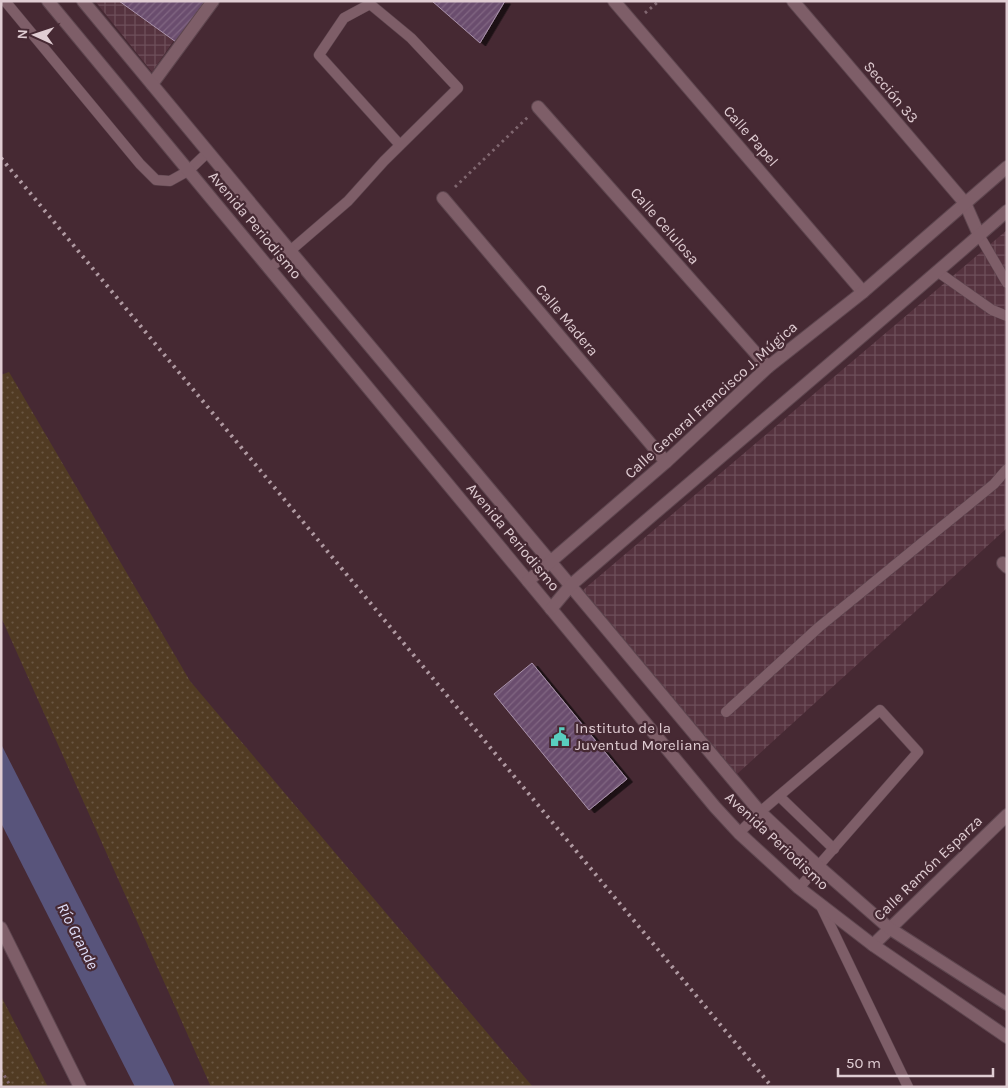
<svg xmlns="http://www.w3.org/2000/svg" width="1008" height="1088" font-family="Karla,sans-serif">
<defs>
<pattern id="industrial-grid" width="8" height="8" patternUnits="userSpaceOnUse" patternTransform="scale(1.25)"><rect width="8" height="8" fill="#56333f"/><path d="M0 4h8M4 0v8" fill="none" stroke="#6e4f5a"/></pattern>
<pattern id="park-dots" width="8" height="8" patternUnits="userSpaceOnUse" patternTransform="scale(1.25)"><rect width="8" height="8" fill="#513b23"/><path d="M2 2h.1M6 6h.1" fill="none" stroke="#6a5642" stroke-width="1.8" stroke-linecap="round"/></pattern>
<pattern id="building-hatch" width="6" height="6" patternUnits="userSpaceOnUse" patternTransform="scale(1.25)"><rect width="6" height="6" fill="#6b4e6e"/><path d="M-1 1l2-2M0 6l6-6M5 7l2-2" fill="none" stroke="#806682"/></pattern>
<filter id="shadow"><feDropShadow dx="5.5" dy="3" stdDeviation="0" flood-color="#0009"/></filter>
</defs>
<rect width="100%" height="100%" fill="#462933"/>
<g fill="url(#industrial-grid)">
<polygon points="95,1 201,1 152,72"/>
<polygon points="1007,230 1007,528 737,774 583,590"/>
</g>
<g fill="url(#park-dots)">
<polygon points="9,372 190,681 533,1087 211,1087 1,617 1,375"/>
<polygon points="1,996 48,1087 1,1087"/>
</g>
<polygon fill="#58547b" points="1,744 170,1076 175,1087 135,1087 1,823"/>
<g fill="url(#building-hatch)" stroke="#aa93ac" filter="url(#shadow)">
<polygon points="119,1 205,1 176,42"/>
<polygon points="432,1 505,1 480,43"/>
<polygon points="532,663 627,779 589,810 494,694"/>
</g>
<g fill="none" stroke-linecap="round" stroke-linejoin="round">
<g stroke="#5e464f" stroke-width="11">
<g id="service">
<polyline points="5,1 140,164 156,180 170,181 188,171 208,152"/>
<polyline points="979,235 1007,283"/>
<polyline points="269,269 348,201 384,161 458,88 411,38 370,4 344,18 319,55 400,145"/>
<polyline points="938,272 992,310 1007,316"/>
<polyline points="726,712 819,627 994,484 1007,469"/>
<polyline points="779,796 834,849"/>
<polyline points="739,833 760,812 880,710 918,752 799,888"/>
<polyline points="820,904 908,1087"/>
</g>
</g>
<g stroke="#5e464f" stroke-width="14">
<g id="minor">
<polyline points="614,1 863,292"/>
<polyline points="793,1 965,203 979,235"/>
<polyline points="152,84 213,1"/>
<polyline points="538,107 768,367"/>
<polyline points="443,198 666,462"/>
<polyline points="1003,563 1007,567"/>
<polyline points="873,945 1007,815"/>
</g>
</g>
<g stroke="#5e464f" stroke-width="14">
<g id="tertiary">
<polyline points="48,1 715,807 739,833 799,888 873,945 1007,1037"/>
<polyline points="83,1 291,252 760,812 818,866 889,928 1007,1004"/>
<polyline points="528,581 666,462 768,367 863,292 1007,167"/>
<path d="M551 609 571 585C716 460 863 337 1007 211"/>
</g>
</g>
<g stroke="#5e464f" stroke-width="14">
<polyline id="secondary" points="1,928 80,1087"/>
</g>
<g stroke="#806770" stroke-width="3" stroke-dasharray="2.5 4" stroke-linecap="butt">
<polyline points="645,13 659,1"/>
<polyline points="455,187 528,117"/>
<polyline points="1,1070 11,1087"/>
</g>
<use href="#service" stroke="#7e5e68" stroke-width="10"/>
<use href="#minor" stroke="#7e5e68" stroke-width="12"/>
<use href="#tertiary" stroke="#7e5e68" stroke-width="12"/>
<use href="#secondary" stroke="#7e5e68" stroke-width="12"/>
<polyline stroke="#b09aa2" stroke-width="4" stroke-dasharray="2.5 5" stroke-linecap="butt" points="1,158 772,1087"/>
</g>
<defs>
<g id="civic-bare" transform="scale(1.5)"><path d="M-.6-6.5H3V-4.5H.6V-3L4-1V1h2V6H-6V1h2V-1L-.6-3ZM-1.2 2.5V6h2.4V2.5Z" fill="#59cebf" stroke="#462933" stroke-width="2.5" paint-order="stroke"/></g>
</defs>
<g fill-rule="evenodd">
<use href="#civic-bare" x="560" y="737"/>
</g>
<g text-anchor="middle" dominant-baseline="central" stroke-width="4.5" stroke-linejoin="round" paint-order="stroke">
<g font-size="15" fill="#e0cdd3" stroke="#462933">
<text transform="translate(891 92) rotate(50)">Sección 33</text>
<text transform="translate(751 136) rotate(49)">Calle Papel</text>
<text transform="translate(255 225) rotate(50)">Avenida Periodismo</text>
<text transform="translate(665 226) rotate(49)">Calle Celulosa</text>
<text transform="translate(567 320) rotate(50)">Calle Madera</text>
<text transform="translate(711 400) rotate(-42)">Calle General Francisco J. Múgica</text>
<text transform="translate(513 537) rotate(50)">Avenida Periodismo</text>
<text transform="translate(777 841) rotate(43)">Avenida Periodismo</text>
<text transform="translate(928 868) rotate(-44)">Calle Ramón Esparza</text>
</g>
<g font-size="15" fill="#e0cdd3" stroke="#462933" text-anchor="start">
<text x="575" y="728">Instituto de la<tspan x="575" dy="17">Juventud Moreliana</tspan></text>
</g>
<g font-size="16" font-style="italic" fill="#e0dffa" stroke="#462933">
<text transform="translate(78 936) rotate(63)">Río Grande</text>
</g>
</g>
<rect width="1008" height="1088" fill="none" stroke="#e0cdd3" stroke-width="5"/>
<g transform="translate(35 35) rotate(273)" stroke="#462933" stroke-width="4" paint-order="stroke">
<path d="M0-4L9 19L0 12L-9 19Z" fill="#e0cdd3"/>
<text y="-8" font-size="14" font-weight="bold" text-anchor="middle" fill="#e0cdd3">N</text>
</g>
<path d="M838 1068v8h155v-8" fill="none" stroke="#e0cdd3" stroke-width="2.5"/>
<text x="846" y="1068" font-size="15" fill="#e0cdd3" stroke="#462933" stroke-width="4" paint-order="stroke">50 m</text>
</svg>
